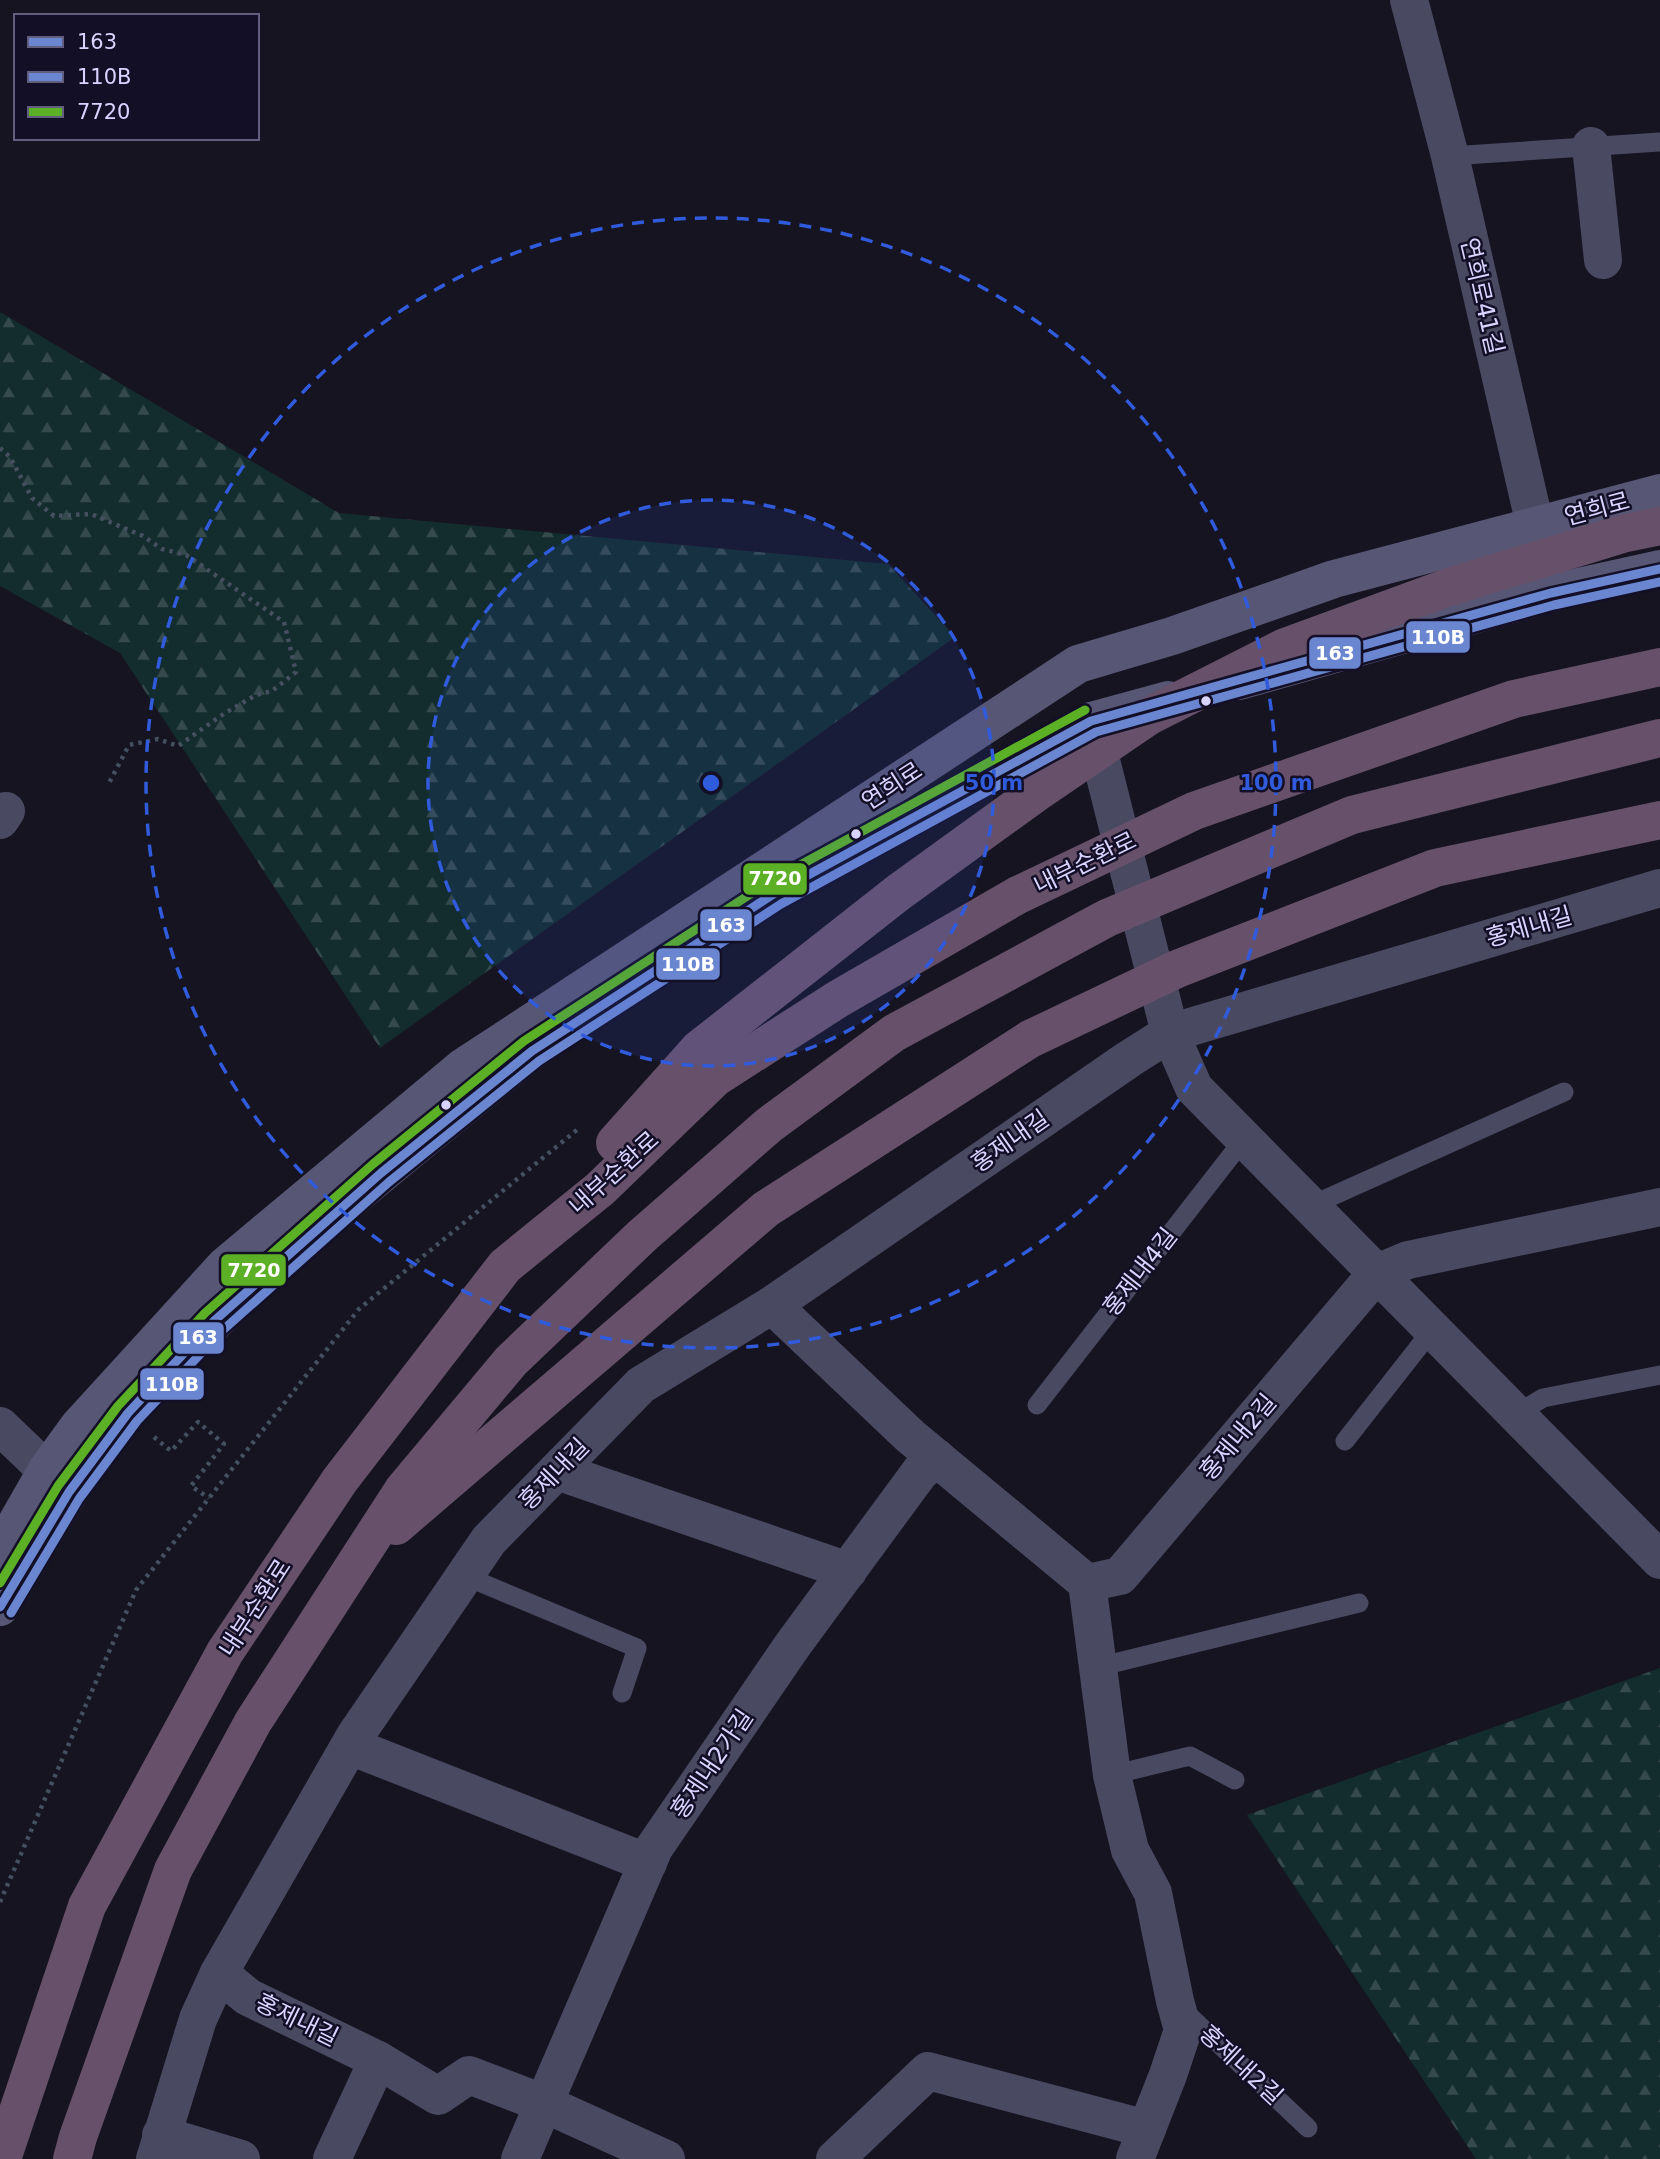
<svg xmlns="http://www.w3.org/2000/svg" width="1660" height="2159" font-family="'DejaVu Sans','Noto Sans KR',sans-serif">
<defs>
<pattern id="forest-firs" width="22" height="20" patternUnits="userSpaceOnUse" patternTransform="scale(1.75)"><rect width="22" height="20" fill="#132c2d"/><path d="M5 1l3.5 6h-7zM16 11l3.5 6h-7z" fill="#354a4c"/></pattern>
</defs>
<rect width="100%" height="100%" fill="#161421"/>
<g fill="url(#forest-firs)">
<polygon points="0,312 339,513 888,564 955,637 380,1048 120,653 0,586"/>
<polygon points="1660,1668 1660,2159 1476,2159 1247,1815"/>
</g>
<polygon fill="#161421" points="1660,684 1660,736 1503,765 1132,926 872,1075 642,1263 500,1400 299,1660 164,1918 89,2159 29,2159 108,1862 250,1589 395,1366 758,1024 763,1028 851,964 1108,841 1493,716"/>
<g fill="none" stroke-linecap="round" stroke-linejoin="round">
<g stroke="#44505f" stroke-width="4.5" stroke-dasharray="3.5 5" stroke-linecap="butt">
<polyline points="0,448 10,457 32,498 54,516 91,514 143,536 162,549 186,555 284,622 296,672 272,691 256,695 225,713 178,746 158,739 129,745 109,783"/>
<polyline points="154,1437 171,1451 198,1422 224,1444 191,1486 209,1498"/>
<polyline points="0,1902 136,1590 359,1309 578,1129"/>
</g>
<g stroke="#4a4962" stroke-width="19">
<polyline points="1450,156 1660,142"/>
<polyline points="1310,1206 1564,1092"/>
<polyline points="1037,1405 1244,1139"/>
<polyline points="1516,1414 1543,1398 1660,1375"/>
<polyline points="1345,1441 1432,1330"/>
<polyline points="465,1576 637,1648 622,1693"/>
<polyline points="1098,1667 1359,1603"/>
<polyline points="1112,1775 1190,1756 1235,1780"/>
<polyline points="1184,2011 1308,2128"/>
</g>
<g stroke="#4a4962" stroke-width="38">
<polyline points="1409,0 1450,156 1543,560"/>
<polyline points="1591,146 1603,260"/>
<polyline points="1091,721 1170,1033 1194,1088 1660,1560"/>
<polyline points="0,820 6,811"/>
<polyline points="772,1305 910,1436 1087,1583 1112,1775 1130,1850 1153,1893 1175,2001 1183,2030 1168,2075 1135,2159"/>
<polyline points="0,1426 69,1492"/>
<polyline points="557,1471 848,1571"/>
<polyline points="1087,1583 1120,1576 1377,1273 1408,1260 1660,1207"/>
<polyline points="350,1746 648,1863"/>
<polyline points="219,1973 248,1997 378,2060 438,2096 469,2075 545,2104 666,2159"/>
<polyline points="161,2135 241,2159"/>
<polyline points="155,2159 198,2019 219,1973 355,1736 489,1540 641,1385 772,1305 1129,1059 1170,1033 1660,888"/>
<polyline points="332,2159 378,2060"/>
<polyline points="520,2159 654,1848 792,1646 920,1472 937,1458"/>
<polyline points="835,2159 928,2071 1147,2129"/>
</g>
<g stroke="#575674" stroke-width="38">
<polyline points="1239,681 1551,593 1660,569"/>
<polyline points="750,909 775,893 1091,721 1168,700"/>
<polyline points="0,1552 47,1470 79,1426 225,1266 462,1068 1078,664 1172,636 1334,579 1660,493"/>
<path d="M0 1607 69 1492C88 1465 107 1436 129 1411 248 1277 393 1164 532 1051L556 1035"/>
</g>
<g stroke="#67516a" stroke-width="38">
<polyline points="615,1143 699,1049 899,892 1036,793 1149,716 1285,647 1446,588 1622,534 1660,526"/>
<polyline points="396,1526 766,1209 1030,1039 1177,969 1435,868 1660,820"/>
<polyline points="2,2159 87,1906 225,1652 340,1480 505,1266 600,1189 715,1078 838,999 1018,895 1194,811 1514,699 1660,667"/>
<polyline points="72,2159 78,2137 173,1870 253,1722 403,1490 511,1361 642,1236 769,1125 894,1033 1107,918 1352,815 1660,738"/>
</g>
<g stroke="#130f26" stroke-width="14">
<polyline id="bus-1" points="0,1607 69,1492 128,1413 214,1321 381,1173 532,1051 775,893 1091,721 1551,593 1660,569"/>
</g>
<g stroke="#130f26" stroke-width="14">
<polyline id="bus-2" points="11,1613 79,1499 137,1421 223,1330 389,1182 539,1061 781,904 1096,732 1554,605 1660,582"/>
</g>
<g stroke="#130f26" stroke-width="14">
<polyline id="bus-3" points="0,1583 58,1486 118,1406 205,1313 373,1164 524,1041 769,882 1085,710"/>
</g>
<use href="#bus-1" stroke="#6a86d1" stroke-width="9"/>
<use href="#bus-2" stroke="#6a86d1" stroke-width="9"/>
<use href="#bus-3" stroke="#5bb025" stroke-width="9"/>
</g>
<circle cx="711" cy="783" r="283" fill="#305bdc" fill-opacity=".12"/>
<g fill="none" stroke="#305bdc" stroke-width="3.5" stroke-dasharray="12 9">
<circle cx="711" cy="783" r="283"/>
<circle cx="711" cy="783" r="565"/>
</g>
<g fill="#d9d4ff" stroke="#130f26" stroke-width="2.5">
<circle cx="1206" cy="701" r="6"/>
<circle cx="856" cy="834" r="6"/>
<circle cx="446" cy="1105" r="6"/>
</g>
<g text-anchor="middle" dominant-baseline="central" stroke-width="5" stroke-linejoin="round" paint-order="stroke">
<g font-size="24" fill="#d9d4ff" stroke="#130f26">
<text transform="translate(1482 296) rotate(77)">연희로41길</text>
<text transform="translate(1597 509) rotate(-15)">연희로</text>
<text transform="translate(892 786) rotate(-33)">연희로</text>
<text transform="translate(1085 863) rotate(-26)">내부순환로</text>
<text transform="translate(1529 927) rotate(-16)">홍제내길</text>
<text transform="translate(1010 1141) rotate(-35)">홍제내길</text>
<text transform="translate(614 1173) rotate(-42)">내부순환로</text>
<text transform="translate(1140 1272) rotate(-52)">홍제내4길</text>
<text transform="translate(1238 1437) rotate(-50)">홍제내2길</text>
<text transform="translate(554 1474) rotate(-46)">홍제내길</text>
<text transform="translate(255 1608) rotate(-57)">내부순환로</text>
<text transform="translate(712 1764) rotate(-56)">홍제내2가길</text>
<text transform="translate(297 2020) rotate(26)">홍제내길</text>
<text transform="translate(1241 2065) rotate(43)">홍제내2길</text>
</g>
</g>
<circle cx="711" cy="783" r="10" fill="#305bdc" stroke="#130f26" stroke-width="3.5"/>
<g font-size="21" text-anchor="middle" font-weight="bold" fill="#305bdc" stroke="#130f26" stroke-width="5" stroke-linejoin="round" paint-order="stroke">
<text x="994" y="790">50 m</text>
<text x="1276" y="790">100 m</text>
</g>
<g stroke="#130f26" stroke-width="2.5">
<rect x="1405" y="620" width="66" height="34" rx="7" fill="#6a86d1"/>
<rect x="1308" y="636" width="54" height="34" rx="7" fill="#6a86d1"/>
<rect x="742" y="862" width="66" height="34" rx="7" fill="#5bb025"/>
<rect x="699" y="908" width="54" height="34" rx="7" fill="#6a86d1"/>
<rect x="655" y="947" width="66" height="34" rx="7" fill="#6a86d1"/>
<rect x="220" y="1253" width="67" height="34" rx="7" fill="#5bb025"/>
<rect x="172" y="1321" width="53" height="34" rx="7" fill="#6a86d1"/>
<rect x="139" y="1367" width="66" height="34" rx="7" fill="#6a86d1"/>
</g>
<g font-size="19" text-anchor="middle" font-weight="bold" fill="#fff">
<text x="1438" y="644">110B</text>
<text x="1335" y="660">163</text>
<text x="775" y="885">7720</text>
<text x="726" y="932">163</text>
<text x="688" y="971">110B</text>
<text x="254" y="1277">7720</text>
<text x="198" y="1344">163</text>
<text x="172" y="1391">110B</text>
</g>
<rect x="14" y="14" width="245" height="126" fill="#130f26" stroke="#625e7d" stroke-width="2"/>
<rect x="28" y="37" width="35" height="10" fill="#6a86d1" stroke="#625e7d" stroke-width="2"/>
<text x="77" y="49" font-size="21" fill="#d9d4ff">163</text>
<rect x="28" y="72" width="35" height="10" fill="#6a86d1" stroke="#625e7d" stroke-width="2"/>
<text x="77" y="84" font-size="21" fill="#d9d4ff">110B</text>
<rect x="28" y="107" width="35" height="10" fill="#5bb025" stroke="#625e7d" stroke-width="2"/>
<text x="77" y="119" font-size="21" fill="#d9d4ff">7720</text>
</svg>
